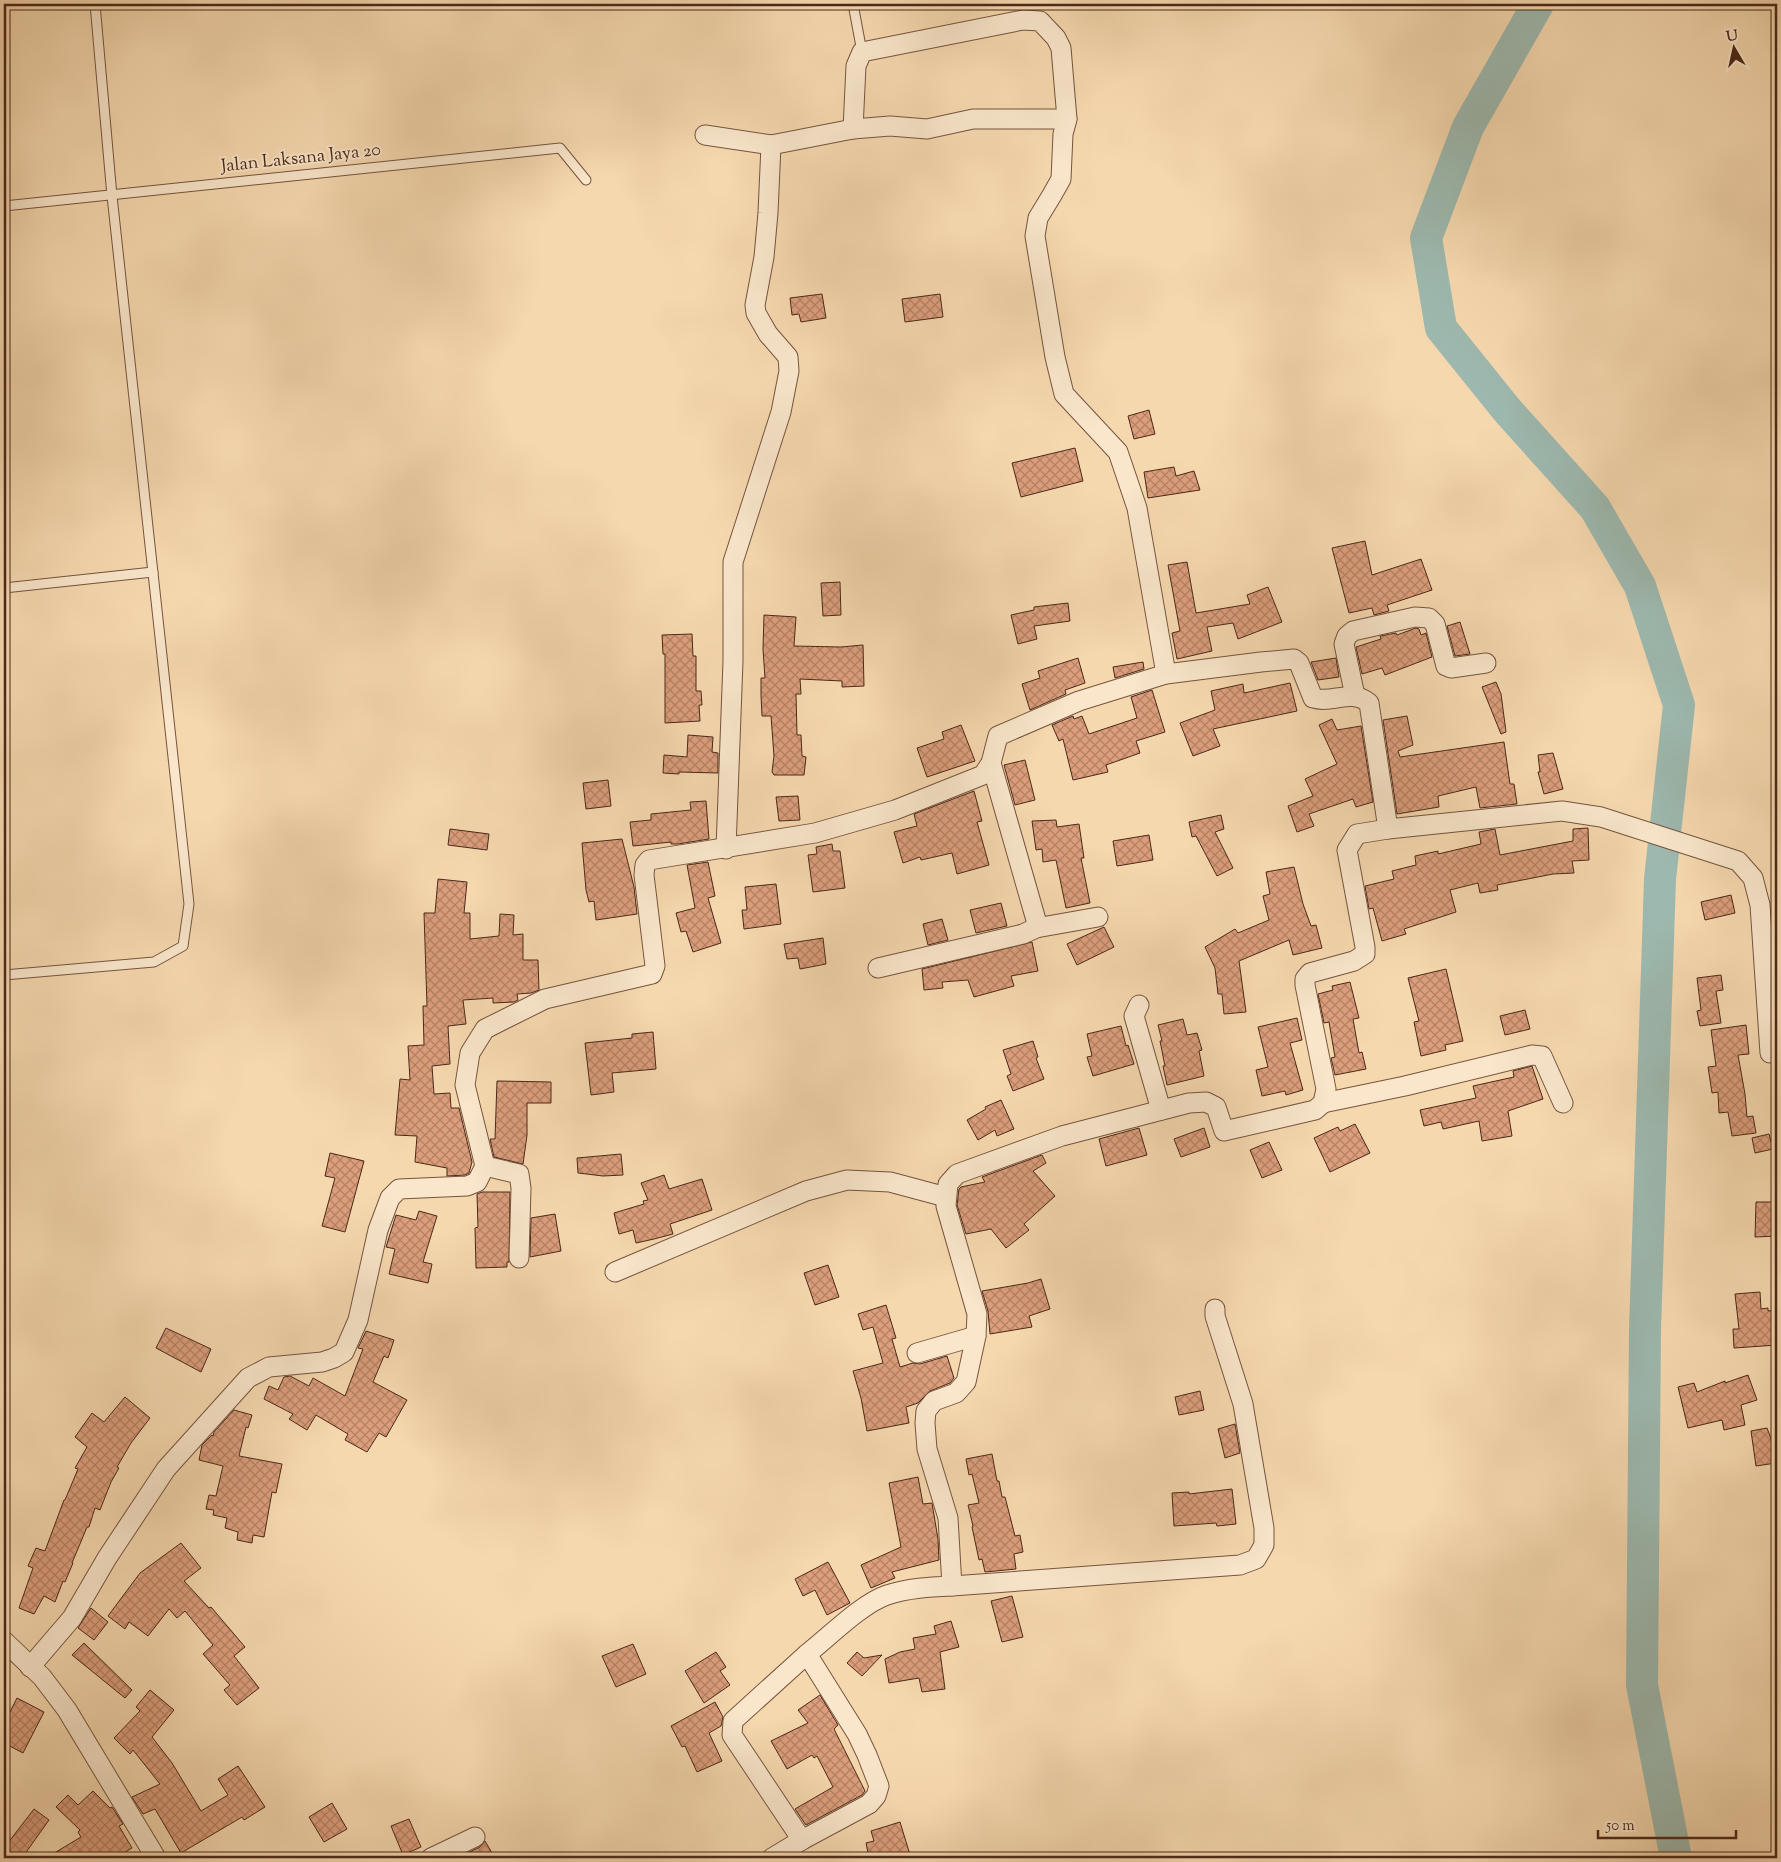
<svg xmlns="http://www.w3.org/2000/svg" width="1781" height="1862" font-family="'Sorts Mill Goudy',serif">
<defs>
<pattern id="building-cross-hatch" width="8" height="8" patternUnits="userSpaceOnUse" patternTransform="scale(1.25)"><rect width="8" height="8" fill="#dc9e7c"/><path d="M0 0l8 8M0 8l8-8" fill="none" stroke="#b48165"/></pattern>
</defs>
<rect width="100%" height="100%" fill="#f6d8af"/>
<filter id="stains"><feTurbulence type="fractalNoise" baseFrequency=".004" numOctaves="4"/><feColorMatrix values="0 0 0 0 .2 0 0 0 0 .09 0 0 0 0 .02 0 0 0 .5 -.17"/></filter>
<radialGradient id="worn" r=".72"><stop offset=".6" stop-color="#630" stop-opacity="0"/><stop offset="1" stop-color="#630" stop-opacity=".3"/></radialGradient>
<g fill="none" stroke-linecap="round" stroke-linejoin="round">
<polyline stroke="#9db9af" stroke-width="32" points="1538,4 1468,127 1426,238 1441,328 1507,410 1595,508 1640,586 1679,705 1660,879 1645,1329 1642,1685 1676,1858"/>
</g>
<g fill="url(#building-cross-hatch)" stroke="#4b2819">
<polygon points="822,294 826,318 801,322 799,314 792,315 790,298"/>
<polygon points="940,294 943,317 905,322 902,299"/>
<polygon points="1149,410 1155,434 1134,439 1128,416"/>
<polygon points="1075,448 1083,481 1021,497 1012,463"/>
<polygon points="1174,467 1176,476 1194,471 1200,490 1148,498 1144,472"/>
<polygon points="1365,541 1372,575 1421,559 1432,590 1387,605 1389,611 1374,615 1372,608 1349,613 1332,548"/>
<polygon points="1187,562 1196,613 1250,604 1247,595 1268,587 1282,622 1238,639 1233,623 1207,627 1212,651 1177,659 1172,633 1180,631 1168,565"/>
<polygon points="840,582 841,615 823,616 821,583"/>
<polygon points="1068,603 1070,621 1034,626 1037,639 1018,644 1011,615 1034,610 1034,607"/>
<polygon points="764,615 796,617 794,646 841,647 863,645 864,686 842,687 842,681 800,679 801,694 796,694 797,735 801,735 802,756 806,757 804,775 774,775 772,772 774,756 771,716 762,716 761,695 761,678 765,678 763,649"/>
<polygon points="1460,622 1470,654 1455,656 1447,626"/>
<polygon points="1416,628 1419,629 1421,635 1426,633 1432,657 1385,675 1382,668 1362,674 1356,647 1381,639 1380,636 1396,633 1397,635"/>
<polygon points="692,634 693,656 696,656 696,691 701,691 702,705 699,705 700,721 665,723 665,654 663,654 662,635"/>
<polygon points="1078,658 1085,683 1065,690 1066,694 1030,710 1022,684 1040,678 1038,671"/>
<polygon points="1336,658 1339,677 1318,680 1311,662"/>
<polygon points="1143,662 1144,669 1115,678 1113,667"/>
<polygon points="1496,682 1501,694 1506,732 1501,734 1482,687"/>
<polygon points="1290,683 1297,711 1213,729 1220,746 1193,756 1180,723 1215,710 1211,691 1243,684 1244,693"/>
<polygon points="1152,690 1165,732 1136,741 1140,753 1106,765 1108,772 1073,780 1063,739 1059,741 1052,725 1073,716 1074,719 1082,716 1089,734 1137,718 1131,697"/>
<polygon points="1407,716 1413,745 1398,751 1400,757 1504,742 1510,784 1514,784 1517,804 1480,808 1476,787 1438,796 1439,807 1397,814 1383,720"/>
<polygon points="1332,719 1337,730 1361,726 1373,802 1356,807 1353,799 1309,814 1314,826 1297,832 1288,806 1313,796 1305,779 1337,764 1319,725"/>
<polygon points="961,725 975,761 927,777 917,748 944,739 942,732"/>
<polygon points="688,735 713,737 712,752 718,753 718,773 679,772 679,774 663,773 664,755 687,757"/>
<polygon points="1553,753 1563,789 1544,794 1538,772 1540,772 1538,755"/>
<polygon points="1025,760 1035,800 1015,805 1004,765"/>
<polygon points="608,780 611,806 586,809 583,783"/>
<polygon points="974,791 982,821 977,822 989,865 957,874 952,853 921,860 920,857 903,863 894,832 917,826 914,814"/>
<polygon points="798,796 800,820 779,821 776,797"/>
<polygon points="706,801 709,839 678,844 671,844 671,842 633,846 630,822 651,820 651,814 691,810 690,802"/>
<polygon points="1221,815 1224,829 1215,832 1233,868 1217,876 1196,836 1192,837 1189,822"/>
<polygon points="1056,820 1057,827 1079,824 1084,858 1081,858 1090,903 1066,908 1056,860 1043,862 1042,849 1036,850 1032,821"/>
<polygon points="1588,828 1589,860 1572,861 1574,873 1553,874 1497,885 1498,890 1480,893 1478,883 1450,890 1456,912 1404,929 1406,934 1382,941 1373,908 1369,909 1365,886 1394,879 1392,871 1416,865 1415,856 1438,851 1438,854 1481,844 1479,832 1495,829 1500,855 1573,841 1573,829"/>
<polygon points="450,829 489,834 487,850 448,845"/>
<polygon points="1149,835 1153,860 1117,866 1113,841"/>
<polygon points="622,839 634,887 637,914 596,920 594,901 589,902 586,890 582,843"/>
<polygon points="832,844 833,851 840,851 845,888 813,892 808,855 817,854 816,847"/>
<polygon points="708,862 715,896 708,898 721,943 693,952 686,931 681,932 676,913 695,908 687,865"/>
<polygon points="1294,867 1303,904 1311,926 1316,925 1322,948 1293,955 1289,940 1239,961 1246,1012 1224,1014 1222,994 1218,994 1215,968 1205,947 1235,929 1238,933 1269,920 1263,896 1270,894 1266,872"/>
<polygon points="438,879 467,882 464,913 470,913 470,939 499,936 500,914 514,915 513,935 523,934 523,960 538,960 539,990 531,993 517,994 518,1000 514,1002 493,1003 493,998 463,1000 466,1024 448,1026 450,1064 432,1066 434,1094 450,1093 451,1108 459,1108 472,1162 469,1173 465,1175 447,1176 447,1168 415,1162 417,1136 395,1135 400,1079 410,1080 408,1046 424,1045 423,1006 427,1006 424,913 435,913"/>
<polygon points="776,884 781,924 744,929 742,910 747,910 745,887"/>
<polygon points="1731,895 1735,913 1705,920 1701,902"/>
<polygon points="1001,903 1007,926 976,933 970,910"/>
<polygon points="942,919 948,940 928,945 923,924"/>
<polygon points="1104,927 1114,947 1077,965 1067,944"/>
<polygon points="823,938 826,964 800,969 798,958 787,959 784,944"/>
<polygon points="1032,942 1038,971 1011,976 1014,986 974,997 968,980 942,982 943,988 924,990 922,969"/>
<polygon points="1446,969 1463,1041 1445,1045 1446,1050 1421,1056 1414,1022 1419,1021 1408,978"/>
<polygon points="1721,975 1723,990 1716,991 1721,1023 1700,1026 1697,1011 1701,1010 1697,978"/>
<polygon points="1350,982 1359,1018 1353,1019 1359,1053 1362,1052 1366,1069 1335,1075 1331,1058 1335,1057 1329,1022 1324,1023 1318,994 1333,990 1332,986"/>
<polygon points="1525,1010 1530,1029 1505,1035 1500,1016"/>
<polygon points="1297,1018 1302,1040 1290,1043 1303,1090 1286,1095 1285,1091 1262,1096 1256,1070 1268,1067 1258,1027"/>
<polygon points="1183,1019 1187,1035 1197,1033 1202,1050 1199,1051 1204,1076 1167,1085 1163,1066 1165,1066 1160,1041 1162,1041 1158,1025"/>
<polygon points="1746,1025 1749,1054 1738,1055 1745,1094 1747,1117 1753,1116 1756,1133 1732,1136 1728,1112 1719,1113 1718,1092 1712,1093 1708,1067 1716,1066 1711,1030"/>
<polygon points="1121,1026 1126,1046 1128,1045 1134,1064 1093,1076 1087,1057 1092,1056 1087,1034"/>
<polygon points="653,1032 656,1069 612,1073 614,1092 591,1095 585,1043 632,1038 632,1034"/>
<polygon points="1033,1041 1038,1057 1036,1058 1044,1079 1013,1091 1007,1076 1011,1074 1003,1050"/>
<polygon points="1532,1066 1543,1099 1508,1111 1512,1136 1482,1141 1479,1121 1443,1129 1441,1122 1424,1126 1420,1110 1476,1098 1473,1086 1514,1077 1513,1071"/>
<polygon points="497,1081 551,1082 551,1103 527,1103 527,1135 523,1164 494,1157 490,1139 495,1139"/>
<polygon points="1001,1100 1014,1129 997,1136 995,1130 978,1140 967,1120 986,1109 985,1107"/>
<polygon points="1355,1124 1370,1153 1330,1172 1314,1138 1338,1127 1340,1131"/>
<polygon points="1139,1128 1147,1155 1106,1166 1099,1139"/>
<polygon points="1204,1128 1210,1147 1181,1157 1174,1139"/>
<polygon points="1769,1134 1773,1149 1755,1153 1752,1138"/>
<polygon points="1269,1142 1282,1170 1262,1178 1250,1150"/>
<polygon points="330,1153 364,1161 345,1232 322,1226 335,1178 325,1176"/>
<polygon points="621,1154 623,1175 603,1176 578,1173 577,1158"/>
<polygon points="1042,1155 1046,1163 1033,1171 1055,1196 1024,1224 1029,1230 1006,1248 991,1229 966,1234 957,1205 959,1189 961,1187 985,1182 982,1177"/>
<polygon points="664,1175 669,1189 702,1179 712,1210 670,1224 673,1234 654,1239 636,1243 633,1230 619,1234 614,1213 644,1204 643,1201 648,1200 641,1183"/>
<polygon points="482,1192 510,1192 509,1262 507,1262 507,1267 476,1268 475,1228 478,1227 477,1194"/>
<polygon points="1756,1202 1777,1202 1777,1236 1755,1237"/>
<polygon points="419,1211 437,1216 423,1262 432,1264 428,1283 389,1274 395,1249 386,1247 396,1215 416,1220"/>
<polygon points="555,1214 561,1251 530,1257 531,1218"/>
<polygon points="828,1265 839,1297 815,1305 804,1273"/>
<polygon points="1041,1279 1050,1309 1029,1316 1032,1327 990,1334 988,1311 982,1291 1028,1283"/>
<polygon points="1760,1292 1761,1309 1768,1308 1768,1311 1777,1310 1777,1345 1734,1348 1733,1329 1739,1329 1735,1294"/>
<polygon points="886,1305 896,1338 892,1339 900,1367 913,1363 920,1364 947,1356 954,1378 950,1383 930,1391 918,1403 906,1407 909,1423 867,1431 861,1398 853,1371 883,1363 873,1327 863,1330 858,1314"/>
<polygon points="166,1328 211,1349 201,1372 156,1348"/>
<polygon points="366,1331 394,1340 388,1358 384,1356 373,1382 407,1400 386,1437 379,1433 367,1452 345,1440 348,1434 316,1415 307,1430 289,1419 293,1414 264,1399 269,1386 278,1390 284,1377 290,1376 309,1386 313,1378 345,1396 363,1349 358,1348"/>
<polygon points="1748,1375 1757,1400 1741,1405 1745,1425 1724,1430 1722,1420 1688,1428 1678,1387 1694,1383 1697,1392 1725,1381 1725,1383"/>
<polygon points="1200,1391 1204,1410 1179,1415 1175,1397"/>
<polygon points="125,1397 150,1418 131,1443 117,1467 119,1468 111,1482 100,1510 95,1508 89,1527 87,1527 72,1563 73,1563 65,1582 63,1581 55,1602 44,1596 34,1614 19,1608 33,1568 28,1566 36,1548 45,1551 64,1500 65,1500 78,1469 75,1468 87,1447 75,1437 92,1413 104,1422"/>
<polygon points="234,1410 252,1415 248,1428 246,1427 239,1456 282,1464 276,1493 272,1492 264,1537 253,1535 252,1543 237,1540 238,1532 225,1528 227,1518 213,1515 214,1510 206,1509 209,1495 216,1496 223,1466 199,1460 202,1445 212,1435 213,1436 214,1432"/>
<polygon points="1235,1424 1240,1453 1225,1458 1218,1429"/>
<polygon points="1767,1428 1773,1444 1776,1463 1756,1466 1751,1431"/>
<polygon points="992,1454 997,1481 999,1481 1002,1497 1005,1497 1015,1536 1020,1535 1023,1552 1014,1554 1016,1569 985,1572 982,1559 979,1560 972,1527 973,1526 968,1505 979,1503 972,1474 969,1475 966,1459"/>
<polygon points="918,1477 923,1504 932,1503 938,1539 939,1560 892,1572 895,1578 871,1588 861,1565 901,1547 889,1483"/>
<polygon points="1232,1489 1236,1524 1217,1526 1216,1523 1174,1526 1172,1493 1189,1492 1189,1494"/>
<polygon points="181,1543 201,1568 184,1581 209,1608 211,1607 245,1647 234,1656 259,1688 237,1705 224,1690 230,1685 203,1654 213,1645 185,1611 177,1618 169,1609 148,1636 129,1622 125,1629 108,1616 140,1573"/>
<polygon points="828,1562 850,1603 827,1615 815,1590 803,1596 795,1579"/>
<polygon points="1012,1596 1023,1637 1002,1642 991,1601"/>
<polygon points="91,1608 108,1622 94,1640 78,1628"/>
<polygon points="951,1621 959,1647 940,1652 945,1689 922,1692 919,1678 889,1683 885,1659 900,1652 915,1649 913,1638 936,1634 934,1626"/>
<polygon points="84,1643 132,1690 125,1698 72,1655"/>
<polygon points="633,1644 646,1674 616,1687 602,1656"/>
<polygon points="716,1652 726,1667 720,1671 730,1685 704,1703 685,1671"/>
<polygon points="857,1652 864,1658 882,1655 862,1676 847,1663"/>
<polygon points="150,1690 174,1710 152,1737 172,1763 201,1811 228,1795 218,1779 238,1766 265,1807 244,1820 242,1817 181,1853 155,1809 143,1814 132,1797 160,1784 133,1750 130,1754 114,1738 140,1711 136,1707"/>
<polygon points="820,1695 838,1725 834,1729 865,1791 862,1795 806,1825 795,1809 833,1787 817,1756 814,1758 812,1755 787,1769 771,1741 808,1723 798,1710"/>
<polygon points="17,1698 44,1712 23,1753 4,1743 4,1724"/>
<polygon points="715,1702 723,1717 721,1726 709,1733 722,1761 697,1772 685,1746 682,1747 671,1726"/>
<polygon points="93,1791 110,1808 112,1807 123,1824 119,1826 132,1848 115,1858 46,1858 81,1837 78,1832 80,1830 56,1807 68,1795 78,1805"/>
<polygon points="332,1803 347,1829 324,1842 309,1817"/>
<polygon points="34,1809 49,1820 22,1858 4,1858 4,1848"/>
<polygon points="409,1819 421,1847 403,1855 391,1826"/>
<polygon points="900,1822 911,1858 869,1858 866,1843 874,1841 871,1831"/>
<polygon points="485,1841 495,1858 457,1858 480,1847"/>
</g>
<g fill="none" stroke-linecap="round" stroke-linejoin="round">
<g stroke="#76543e" stroke-width="11">
<g id="service">
<polyline points="853,4 862,52"/>
<polyline points="4,206 560,148 586,180"/>
<polyline points="4,588 153,572"/>
<polyline points="4,975 154,962 183,946 189,904 112,196 95,4"/>
</g>
</g>
<g stroke="#76543e" stroke-width="21">
<g id="minor">
<polyline points="853,129 856,66 862,52 1023,20 1040,21 1056,38 1061,48 1067,119 1063,134 1061,179 1052,195 1038,218 1035,236 1055,357 1064,394 1118,452 1137,508 1166,674"/>
<polyline points="705,135 771,145 853,129 890,126 927,129 973,119 1067,119"/>
<polyline points="1355,696 1344,644 1347,636 1353,631 1415,617 1429,618 1435,624 1446,666 1451,668 1486,663"/>
<polyline points="991,763 1036,920 1036,928"/>
<polyline points="726,849 733,661 733,562 781,412 789,371 788,357 768,334 756,313 755,305 764,257 768,213 771,145"/>
<polyline points="878,968 1023,934 1036,928 1098,917"/>
<polyline points="1139,1005 1134,1016 1161,1110"/>
<polyline points="1323,1103 1405,1086 1532,1055 1542,1056 1563,1103"/>
<polyline points="485,1166 519,1174 521,1188 519,1258"/>
<polyline points="615,1272 806,1191 847,1180 890,1182 946,1197"/>
<polyline points="917,1353 976,1336"/>
<polyline points="952,1586 1240,1565 1256,1559 1264,1545 1264,1528 1243,1404 1215,1316 1215,1309"/>
<polyline points="4,1641 42,1677 67,1710 156,1858"/>
<path d="M30 1667 72 1618 107 1558 166 1469 248 1378 269 1367 322 1362 334 1358 344 1352 358 1320 378 1230 390 1198 399 1189 467 1186 477 1182 485 1166 465 1085 470 1053 485 1029 545 999 652 974 655 966 644 875 645 865 649 860 815 833 895 810 983 775 991 763 998 736 1079 701 1166 674 1261 662 1294 659 1299 663 1313 698C1333 704 1351 688 1369 703L1388 829 1562 811 1601 817 1738 861 1753 878 1760 905 1770 1053"/>
<polyline points="802,1840 732,1735 733,1721 807,1654"/>
<polyline points="431,1858 475,1837"/>
<path d="M772 1858 802 1840 869 1804 876 1796 879 1786 867 1755 857 1734 807 1654C829 1637 861 1604 887 1595 908 1588 930 1587 952 1586L948 1518 927 1449 925 1423 926 1411 934 1401 956 1393 966 1382 976 1336 977 1314 946 1206 948 1184 957 1174 1062 1136 1189 1103 1206 1102 1216 1107 1224 1131 1315 1110 1323 1103 1326 1089 1305 985V979L1310 973 1354 961 1365 954V947L1347 850 1357 834 1388 829"/>
</g>
</g>
<use href="#service" stroke="#f9e6cb" stroke-width="9"/>
<use href="#minor" stroke="#f9e6cb" stroke-width="19"/>
</g>
<g text-anchor="middle" dominant-baseline="central" stroke-width="4" stroke-linejoin="round" paint-order="stroke">
<g font-size="18" fill="#4b2819" stroke="#f9e6cb">
<text transform="translate(301 159) rotate(-6)">Jalan Laksana Jaya 20</text>
</g>
</g>
<rect width="1781" height="1862" fill="none" stroke="#f6d8af" stroke-width="20"/>
<rect x="5" y="5" width="1771" height="1852" fill="none" stroke="#4b2819" stroke-width="2.5"/>
<rect x="10" y="10" width="1761" height="1842" fill="none" stroke="#4b2819"/>
<g transform="translate(1734 48) rotate(351)" stroke="#f9e6cb" stroke-width="4" paint-order="stroke">
<path d="M0-4L9 19L0 12L-9 19Z" fill="#4b2819"/>
<text y="-8" font-size="14" font-weight="bold" text-anchor="middle" fill="#4b2819">U</text>
</g>
<path d="M1598 1830v8h138v-8" fill="none" stroke="#4b2819" stroke-width="2.5"/>
<text x="1606" y="1830" font-size="15" fill="#4b2819" stroke="#f9e6cb" stroke-width="4" paint-order="stroke">50 m</text>
<rect width="100%" height="100%" filter="url(#stains)"/>
<rect width="100%" height="100%" fill="url(#worn)"/>
</svg>
